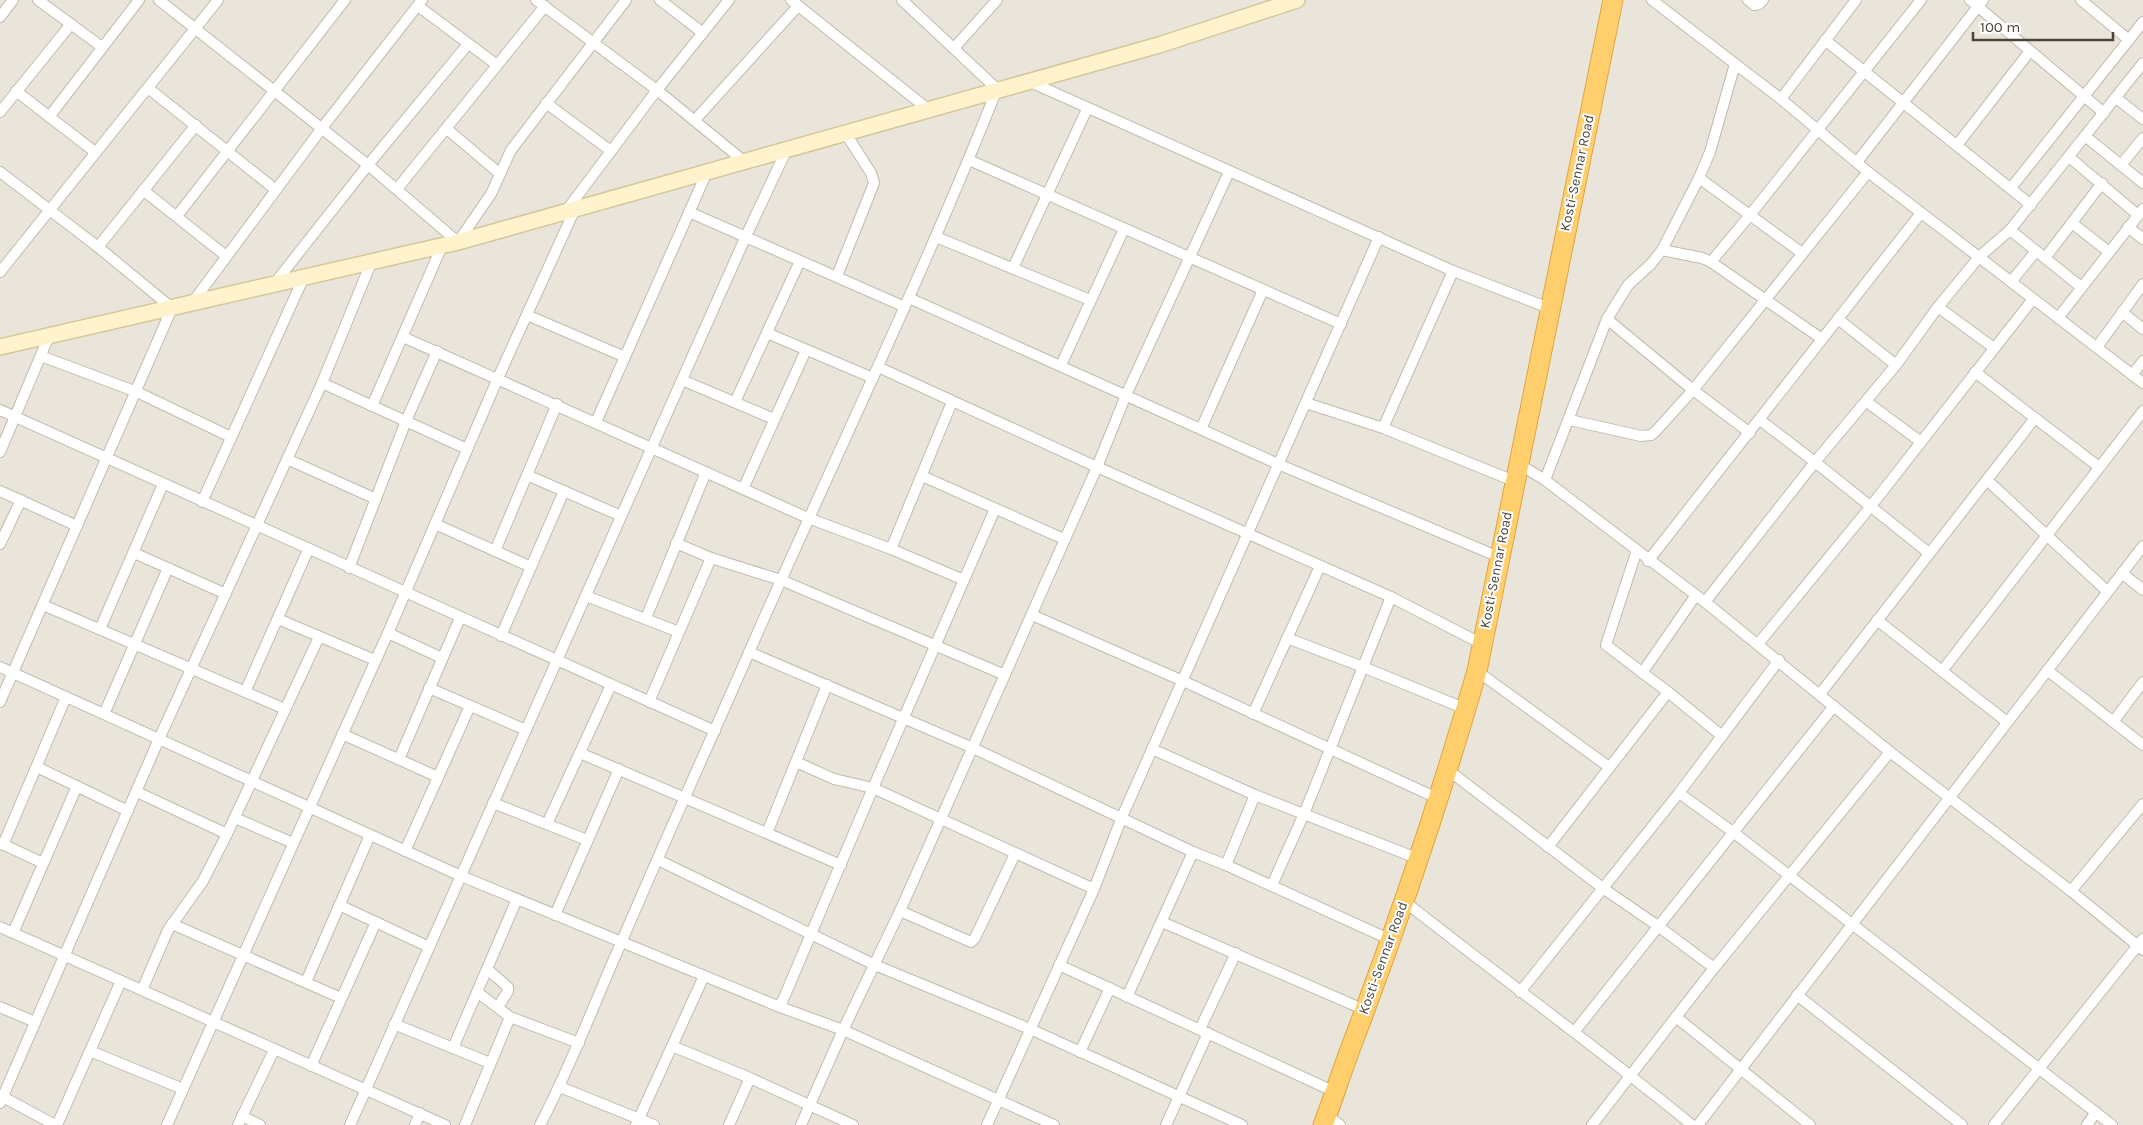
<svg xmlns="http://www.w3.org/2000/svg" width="2143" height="1125" font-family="Karla,sans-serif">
<rect width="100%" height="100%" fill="#f6f3ec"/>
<rect fill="#eae5da" x="0" y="0" width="2143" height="1125"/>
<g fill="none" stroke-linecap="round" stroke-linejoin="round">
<g stroke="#c2bbae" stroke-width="12">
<g id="street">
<polyline points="38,0 102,47"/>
<polyline points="159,0 368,165 458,242 491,194 511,150 626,0"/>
<polyline points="536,0 657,90 745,162"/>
<polyline points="660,0 703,33"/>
<polyline points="791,0 929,110"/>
<polyline points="1652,0 1781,99 1868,172 1958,241 2143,383"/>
<polyline points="1748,0 1754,5 1759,4 1763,0"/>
<polyline points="1970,0 2104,113"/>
<polyline points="2081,0 2129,40"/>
<polyline points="418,6 497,65"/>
<polyline points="0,17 13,0"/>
<polyline points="1825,40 2031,205"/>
<polyline points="954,48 997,0"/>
<polyline points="1028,81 1453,271 1549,308"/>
<polyline points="148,88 276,190"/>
<polyline points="16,91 95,152"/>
<polyline points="2116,98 2143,119"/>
<polyline points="1781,99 1856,0"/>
<polyline points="546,103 611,151"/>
<polyline points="0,112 71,24"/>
<polyline points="49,117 139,0"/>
<polyline points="695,120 798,6"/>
<polyline points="447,129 500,174"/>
<polyline points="2085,136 2143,183"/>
<polyline points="1957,145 2030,51"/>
<polyline points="2069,157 2138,215"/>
<polyline points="969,160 1341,324"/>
<polyline points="1857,162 1983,0"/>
<polyline points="2121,165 2143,138"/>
<polyline points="0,172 98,247 172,308 0,702"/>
<polyline points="1699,178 1802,253"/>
<polyline points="2011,188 2143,22"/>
<polyline points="397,189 545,6"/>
<polyline points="143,190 226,256"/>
<polyline points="566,211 657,90 729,0"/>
<polyline points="689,212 905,307"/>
<polyline points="177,216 345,0"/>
<polyline points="2072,223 2109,252"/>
<polyline points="2128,227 2143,239"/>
<polyline points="2010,230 2081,287"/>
<polyline points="936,237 1090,300"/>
<polyline points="98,247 196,125"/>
<polyline points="1662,250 1702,258 1711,262 1822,339"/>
<polyline points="2045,258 2102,183"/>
<polyline points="1711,262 1750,215 1921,0"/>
<polyline points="1013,268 1087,109"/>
<polyline points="0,272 218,0"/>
<polyline points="837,276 874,183 871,173 846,134"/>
<polyline points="2011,282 2036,251"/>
<polyline points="274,284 368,165 468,44"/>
<polyline points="909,298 1278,464 1499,557"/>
<polyline points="192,303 322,128 422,0"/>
<polyline points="1938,307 1994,348"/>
<polyline points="2122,312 2143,329"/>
<polyline points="527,315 625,357"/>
<polyline points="2058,318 2143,209"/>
<polyline points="1607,319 1693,390 1750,433"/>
<polyline points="1838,319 1896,365"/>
<polyline points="767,333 873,378"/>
<polyline points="403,337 808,518 891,549 964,580"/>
<polyline points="2097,347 2143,284"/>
<polyline points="41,356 137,392 231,437"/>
<polyline points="1061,365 1124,229"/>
<polyline points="878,367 1097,467 1391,597 1482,644"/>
<polyline points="2132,375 2143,361"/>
<polyline points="682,380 774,419"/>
<polyline points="322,383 467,449"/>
<polyline points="735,402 800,261"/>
<polyline points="1867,402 1921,442"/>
<polyline points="1306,403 1383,428 1514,481"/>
<polyline points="372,406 442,246"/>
<polyline points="0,410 715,731"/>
<polyline points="2035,418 2099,467"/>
<polyline points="1570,420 1641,436 1651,435 1655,432 1693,390 1868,172"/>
<polyline points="1760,420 1815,462 1929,553"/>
<polyline points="596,422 707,172"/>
<polyline points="1383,428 1453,271"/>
<polyline points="1201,429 1263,290"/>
<polyline points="0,452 49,336"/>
<polyline points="287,459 376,499"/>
<polyline points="1517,463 1545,480 1705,602 1890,752 2071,891 2143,950"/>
<polyline points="527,475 621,516"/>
<polyline points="922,476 1064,539"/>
<polyline points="1545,480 1607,319 1628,285 1651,264 1662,250 1699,178 1710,152 1735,64"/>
<polyline points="1987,480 2107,591"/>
<polyline points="743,489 806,350"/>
<polyline points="0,491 77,526"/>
<polyline points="202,502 303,279"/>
<polyline points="435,524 531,567"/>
<polyline points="676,543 711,558 781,580 1005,675"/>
<polyline points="0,544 21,500"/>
<polyline points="891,549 952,402"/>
<polyline points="1637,550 1606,645 1668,692"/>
<polyline points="495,551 557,404"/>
<polyline points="134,553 226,594"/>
<polyline points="1648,561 1921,213"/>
<polyline points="349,568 406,421 437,351"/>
<polyline points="2122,573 2143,590"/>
<polyline points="586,596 679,632"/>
<polyline points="1705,602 1815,462 1896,365 1938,307 1979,257 2010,230 2143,63"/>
<polyline points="43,605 285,709"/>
<polyline points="1032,615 1183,681 1439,799"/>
<polyline points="646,618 706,472"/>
<polyline points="278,619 375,660"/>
<polyline points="1877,620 2007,722"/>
<polyline points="100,629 163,484"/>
<polyline points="388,633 442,658"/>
<polyline points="501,636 564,491"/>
<polyline points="1287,638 1363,667 1466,709"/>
<polyline points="1758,644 1871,506 2033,299"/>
<polyline points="749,652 973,748 1193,852 1226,865 1391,940"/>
<polyline points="0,667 461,876 780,1007 843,1030 1054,1125"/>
<polyline points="2047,670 2143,745"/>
<polyline points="1477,671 1609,767"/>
<polyline points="1942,671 2143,411"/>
<polyline points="1642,673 1696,595"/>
<polyline points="429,688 526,730"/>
<polyline points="245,692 308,550"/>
<polyline points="1820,694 2035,418 1975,372"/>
<polyline points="649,702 711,558"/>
<polyline points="104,714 168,568"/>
<polyline points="1253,714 1320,566"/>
<polyline points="2113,722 2143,682"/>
<polyline points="342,734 438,777"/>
<polyline points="1152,749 1255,795 1419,859"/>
<polyline points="580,753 841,865"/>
<polyline points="399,759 460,618"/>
<polyline points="796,762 834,779 873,788 1094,889"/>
<polyline points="37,767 128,811"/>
<polyline points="1448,770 1604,889 1658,926 1714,968"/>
<polyline points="137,792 227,834"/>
<polyline points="1679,793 1733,832 2112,1125"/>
<polyline points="493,803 587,840"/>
<polyline points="235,818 293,843"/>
<polyline points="547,824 611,685"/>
<polyline points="767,833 827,685"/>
<polyline points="0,843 43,863"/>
<polyline points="3,845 66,697"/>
<polyline points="1548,847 1668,692 1722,736"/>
<polyline points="405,851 470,706"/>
<polyline points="658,860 875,965 1030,1029 1242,1125"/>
<polyline points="1226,865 1255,795"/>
<polyline points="1272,885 1304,814 1391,597"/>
<polyline points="2071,891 2143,804"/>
<path d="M1404 901C1500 977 1598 1048 1692 1125"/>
<polyline points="339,905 429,947"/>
<polyline points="900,911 971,942 975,938 1015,854"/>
<polyline points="555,915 619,769"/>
<polyline points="1162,922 1365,1010"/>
<polyline points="172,924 341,998"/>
<polyline points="0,927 445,1125"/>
<polyline points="13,933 77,786"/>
<polyline points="1059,965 1335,1092"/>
<polyline points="487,969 508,987 508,991 498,1007"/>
<polyline points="306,982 370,835"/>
<polyline points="142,990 168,930 203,881 227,834 319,637"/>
<polyline points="477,992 510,1017 579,1043"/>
<polyline points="1520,992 1679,793 1779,660"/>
<polyline points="1797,995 1962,1125"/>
<polyline points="1127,997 1193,852"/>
<polyline points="0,1007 35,1022"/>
<polyline points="780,1007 873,788 995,509"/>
<polyline points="1676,1017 1810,1125"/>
<polyline points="394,1024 490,1063"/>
<polyline points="1200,1029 1236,953"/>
<polyline points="1575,1031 1834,706"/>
<polyline points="672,1046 750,1078 853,1125"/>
<polyline points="453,1048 517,899"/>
<polyline points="90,1051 183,1089"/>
<polyline points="1080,1052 1110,988"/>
<polyline points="311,1066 376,922"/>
<polyline points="560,1087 654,1125"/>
<polyline points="3,1097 55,1125"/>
<polyline points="0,1103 159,739 322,383 371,263"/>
<polyline points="1327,1115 1340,1125"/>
<polyline points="242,1116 260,1125"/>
<polyline points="57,1125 121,981"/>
<polyline points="167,1125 388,633 498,378 575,209"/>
<polyline points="238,1125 274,1050"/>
<polyline points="350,1125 746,236 786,151"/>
<polyline points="415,1125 420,1113"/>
<polyline points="465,1125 510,1017"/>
<path d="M540 1125C571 1066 594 1004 621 943 664 842 710 742 754 641 835 457 923 276 997 89L902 0"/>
<polyline points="636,1125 704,976"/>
<polyline points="729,1125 750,1078"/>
<polyline points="801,1125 843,1030 900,911 1097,467 1126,395 1229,172"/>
<polyline points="987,1125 1094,889 1122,817 1379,237"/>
<polyline points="1166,1125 1208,1033"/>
<polyline points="1592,1125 1714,968 1890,752"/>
<polyline points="1698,1125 2143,546"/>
<polyline points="1994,1125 2143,939"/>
<polyline points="2087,1125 2096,1112"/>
</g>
</g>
<g stroke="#d6c79b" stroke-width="18">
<polyline id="secondary" points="0,347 458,242 1159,45 1297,0"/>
</g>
<g stroke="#e0a43c" stroke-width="21">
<path id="highway" d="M1323 1125C1334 1097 1343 1067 1354 1039 1400 918 1441 796 1477 671L1613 0"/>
</g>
<use href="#street" stroke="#fff" stroke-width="10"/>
<use href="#secondary" stroke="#fff3cd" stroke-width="15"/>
<use href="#highway" stroke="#ffcf6e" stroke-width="19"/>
</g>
<g text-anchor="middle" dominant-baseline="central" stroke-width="4" stroke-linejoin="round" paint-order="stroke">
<g font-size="14" fill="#4b4439" stroke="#fff">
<text transform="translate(1577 173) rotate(-78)">Kosti-Sennar Road</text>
<text transform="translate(1496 570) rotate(-79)">Kosti-Sennar Road</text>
<text transform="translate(1383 958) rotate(-70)">Kosti-Sennar Road</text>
</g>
</g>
<path d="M1973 32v8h140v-8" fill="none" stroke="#4b4439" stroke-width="2.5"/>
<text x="1980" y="32" font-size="15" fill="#4b4439" stroke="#ffffff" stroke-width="4" paint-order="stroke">100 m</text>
</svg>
